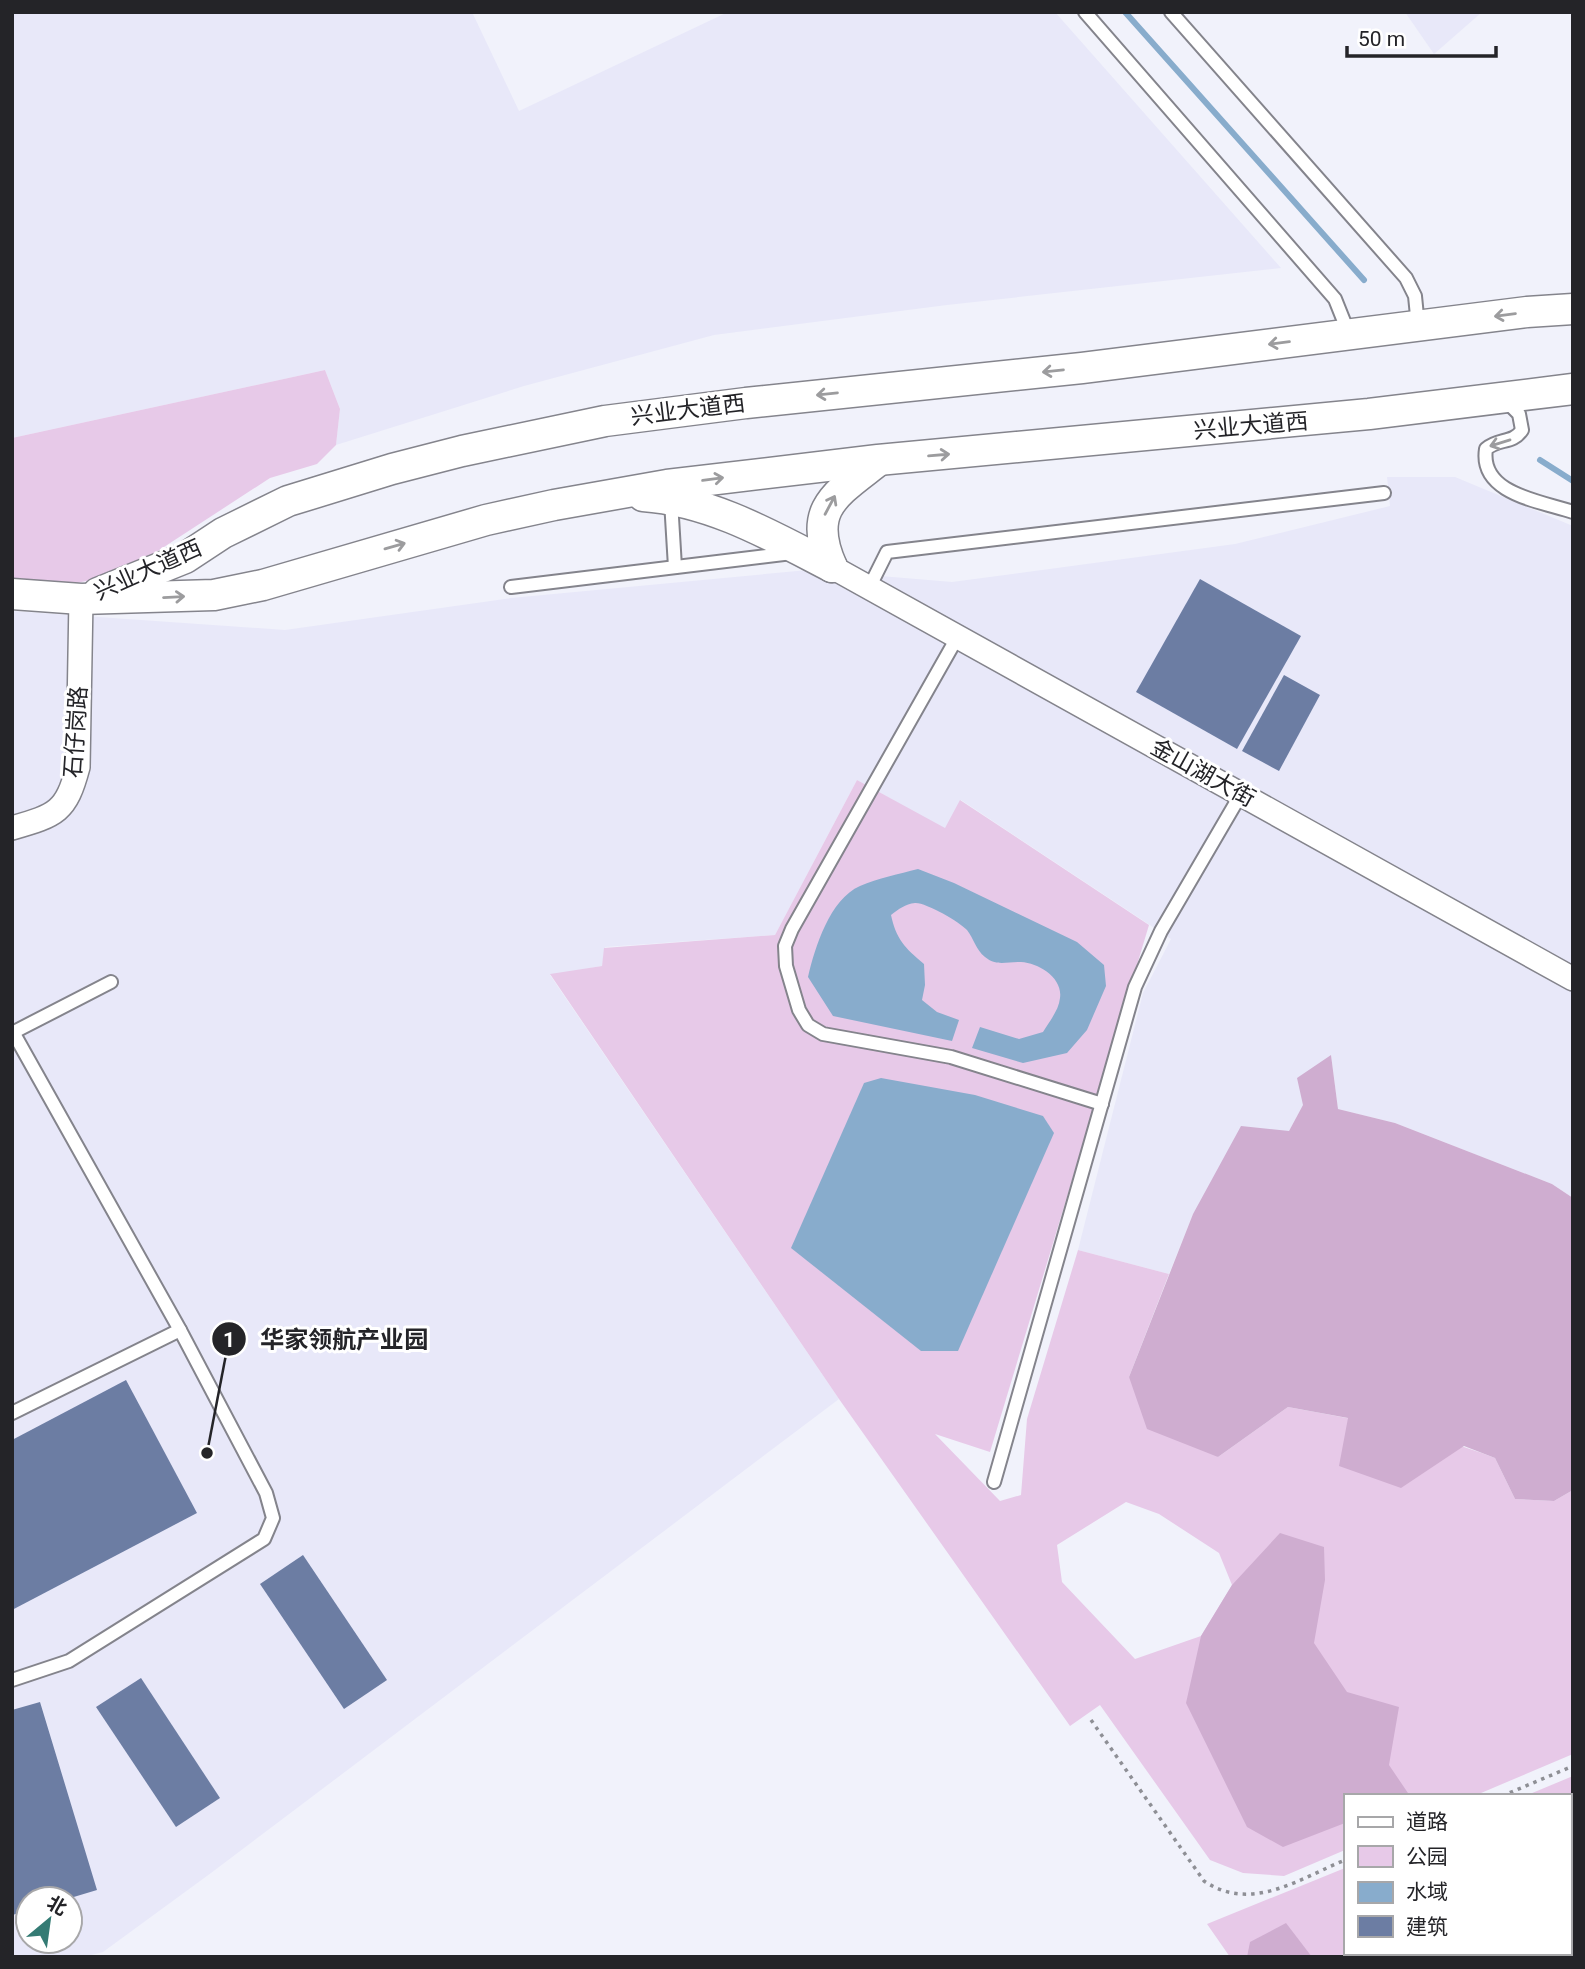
<svg xmlns="http://www.w3.org/2000/svg" width="1585" height="1969" font-family="Roboto,'Noto Sans SC',sans-serif">
<rect width="100%" height="100%" fill="#f1f2fb"/>
<g fill="#e8e8f9" fill-rule="evenodd">
<polygon points="12,12 472,12 519,111 728,12 1055,12 1281,268 947,305 714,335 524,386 336,445 340,409 325,370 12,438"/>
<polygon points="1405,12 1482,12 1434,54"/>
<path d="M1387 477H1455L1573 526V1198L1552 1184 1395 1123 1338 1109 1331 1055 1289 1131 1193 1214 1169 1274 1078 1250 1143 993 1171 939 961 800 945 829 857 780 775 935 605 947 602 966 550 975 839 1399 211 1873 103 1952 83 1957H12V611L285 630 511 598 808 570 952 582 1235 544 1390 506ZM28 1899H70V1941H28Z"/>
</g>
<g fill="#e7c9e8" fill-rule="evenodd">
<polygon points="325,370 340,409 336,445 317,464 270,478 124,573 72,584 12,579 12,438"/>
<path d="M857 780 945 828 960 800 1149 925 990 1452 935 1434 1000 1501 1021 1495 1027 1419 1078 1250 1169 1274 1129 1377 1218 1457 1288 1407C1357 1420 1429 1432 1495 1458L1515 1499 1554 1501 1573 1490V1754L1474 1796H1345V1850L1284 1876 1243 1873 1210 1860 1100 1705 1070 1726 839 1399 550 974 602 966 604 948 775 935ZM1126 1502 1159 1514 1219 1553 1232 1585 1201 1636 1135 1659 1062 1582 1057 1545Z"/>
<polygon points="1573,1776 1573,1957 1230,1957 1207,1924 1345,1868 1345,1953 1569,1953 1569,1796 1525,1796"/>
</g>
<g fill="#cfadd0">
<polygon points="1331,1055 1338,1109 1395,1123 1552,1184 1573,1198 1573,1490 1554,1501 1515,1499 1495,1458 1464,1446 1401,1488 1339,1466 1348,1418 1288,1407 1218,1457 1147,1429 1129,1377 1193,1214 1241,1126 1289,1131 1303,1105 1297,1078"/>
<polygon points="1280,1533 1324,1547 1325,1580 1314,1643 1347,1692 1399,1707 1389,1765 1410,1796 1345,1796 1345,1823 1283,1847 1247,1827 1186,1703 1201,1636 1232,1585"/>
<polygon points="1286,1923 1312,1957 1247,1957 1250,1942"/>
</g>
<g fill="#88accc">
<path d="M918 869 954 883 1077 942 1104 965 1106 986 1087 1030 1067 1053 1023 1063 972 1048 980 1027 1019 1039 1043 1032C1049 1022 1059 1010 1060 998 1063 978 1039 963 1021 962 1008 961 997 967 985 957 976 950 974 939 967 930 960 922 925 902 915 903 905 904 899 909 891 915 896 939 905 948 924 964L925 985 922 1000 937 1012 959 1020 952 1041 833 1016 808 977C815 947 830 899 860 886 878 878 899 874 918 869Z"/>
<polygon points="881,1078 975,1095 1043,1116 1054,1133 958,1351 921,1351 791,1248 864,1083"/>
</g>
<g fill="none" stroke-linecap="round" stroke-linejoin="round">
<g stroke="#88accc" stroke-width="6">
<polyline points="1125,12 1364,280"/>
<polyline points="1540,460 1573,481"/>
</g>
</g>
<g fill="#6c7da3">
<polygon points="1200,579 1301,636 1237,749 1136,692"/>
<polygon points="1284,675 1320,695 1279,771 1242,751"/>
<polygon points="126,1380 197,1513 12,1610 12,1440"/>
<polygon points="303,1555 387,1680 344,1709 260,1584"/>
<polygon points="141,1678 220,1798 176,1827 96,1707"/>
<polygon points="40,1702 97,1890 67,1899 28,1899 28,1911 12,1915 12,1710"/>
</g>
<g fill="none" stroke-linecap="round" stroke-linejoin="round">
<g stroke="#84848c" stroke-width="16">
<g id="service">
<polyline points="1085,12 1335,299 1349,334"/>
<polyline points="1171,12 1406,278 1415,296 1418,326"/>
<path d="M1505 400 1519 414 1522 430C1513 444 1498 438 1486 449 1479 494 1540 501 1573 512"/>
<polyline points="671,501 675,567"/>
<polyline points="870,586 887,552 1384,493"/>
<polyline points="511,587 792,553"/>
<polyline points="958,636 792,929 785,946 786,966 799,1010 808,1025 823,1034 951,1057 1102,1104"/>
<polyline points="12,1033 111,982"/>
<polyline points="12,1413 180,1330"/>
<polyline points="994,1482 1135,987 1161,931 1241,794"/>
<polyline points="12,1680 69,1661 264,1539 273,1518 266,1493 180,1330 13,1032"/>
</g>
</g>
<g stroke="#84848c" stroke-width="26">
<g id="minor">
<polyline points="832,567 1573,979"/>
<path d="M12 828C57 815 66 812 78 767L81 599"/>
</g>
</g>
<g stroke="#84848c" stroke-width="33">
<g id="tertiary">
<path d="M643 496C712 501 772 536 832 567"/>
<path d="M832 567C806 509 836 494 878 461"/>
<polyline points="98,593 185,558 223,533 288,501 392,469 462,451 605,421 746,403 1082,368 1527,312 1573,309"/>
<polyline points="12,594 81,599 214,595 263,585 486,520 554,505 667,485 878,460 1369,414 1573,389"/>
</g>
</g>
<g stroke="#8e8f95" stroke-width="3.5" stroke-dasharray="3.5 5" stroke-linecap="butt">
<path d="M1091 1720 1204 1881C1251 1913 1299 1879 1345 1860"/>
<polyline points="1502,1796 1573,1766"/>
</g>
<use href="#service" stroke="#fff" stroke-width="12"/>
<use href="#minor" stroke="#fff" stroke-width="23"/>
<use href="#tertiary" stroke="#fff" stroke-width="30"/>
</g>
<defs><path id="oneway-shaft" d="M-6 0H5M1.5-3L5.5 0L1.5 3" fill="none" stroke-width="1.6" stroke-linecap="round" stroke-linejoin="round" transform="scale(1.75)"/></defs>
<g stroke="#9c9c9e">
<use href="#oneway-shaft" transform="translate(1505 315) rotate(173)"/>
<use href="#oneway-shaft" transform="translate(1279 343) rotate(173)"/>
<use href="#oneway-shaft" transform="translate(1053 371) rotate(174)"/>
<use href="#oneway-shaft" transform="translate(827 394) rotate(174)"/>
<use href="#oneway-shaft" transform="translate(1500 443) rotate(163)"/>
<use href="#oneway-shaft" transform="translate(939 455) rotate(-5)"/>
<use href="#oneway-shaft" transform="translate(713 479) rotate(-8)"/>
<use href="#oneway-shaft" transform="translate(830 505) rotate(-62)"/>
<use href="#oneway-shaft" transform="translate(395 546) rotate(-16)"/>
<use href="#oneway-shaft" transform="translate(174 597) rotate(-3)"/>
</g>
<g text-anchor="middle" dominant-baseline="central" stroke-width="6" stroke-linejoin="round" paint-order="stroke">
<g font-size="23" fill="#242428" stroke="#fff">
<text transform="translate(688 410) rotate(-7)">兴业大道西</text>
<text transform="translate(1251 426) rotate(-5)">兴业大道西</text>
<text transform="translate(148 570) rotate(-24)">兴业大道西</text>
<text transform="translate(76 732) rotate(-86)">石仔岗路</text>
<text transform="translate(1203 773) rotate(29)">金山湖大街</text>
</g>
</g>
<path fill="none" stroke="#242428" stroke-width="2.5" d="M207 1453L229 1339"/>
<g fill="#242428" stroke="#fff" stroke-width="2.5">
<circle cx="207" cy="1453" r="7"/>
<circle cx="229" cy="1339" r="18"/>
</g>
<g font-size="21" text-anchor="middle" font-weight="bold" fill="#fff">
<text x="229" y="1347">1</text>
</g>
<g font-size="24" text-anchor="middle" font-weight="bold" fill="#242428" stroke="#fff" stroke-width="6" stroke-linejoin="round" paint-order="stroke">
<text x="344" y="1348">华家领航产业园</text>
</g>
<rect width="1585" height="1969" fill="none" stroke="#242428" stroke-width="28"/>
<rect x="1344" y="1794" width="228" height="161" fill="#ffffff" stroke="#a7a7a9" stroke-width="2"/>
<rect x="1358" y="1817" width="35" height="10" fill="#ffffff" stroke="#a7a7a9" stroke-width="2"/>
<text x="1406" y="1829" font-size="21" fill="#242428">道路</text>
<rect x="1358" y="1846" width="35" height="21" fill="#e7c9e8" stroke="#a7a7a9" stroke-width="2"/>
<text x="1406" y="1864" font-size="21" fill="#242428">公园</text>
<rect x="1358" y="1882" width="35" height="21" fill="#88accc" stroke="#a7a7a9" stroke-width="2"/>
<text x="1406" y="1899" font-size="21" fill="#242428">水域</text>
<rect x="1358" y="1916" width="35" height="21" fill="#6c7da3" stroke="#a7a7a9" stroke-width="2"/>
<text x="1406" y="1934" font-size="21" fill="#242428">建筑</text>
<g transform="translate(49 1920) rotate(29)"><circle r="33" fill="#ffffff" stroke="#a7a7a9" stroke-width="2"/>
<path d="M0-5L12 26L0 18L-12 26Z" fill="#347b74"/>
<text y="-10" font-size="19" font-weight="bold" text-anchor="middle" fill="#242428">北</text>
</g>
<path d="M1347 46v10h149v-10" fill="none" stroke="#242428" stroke-width="3.5"/>
<text x="1358" y="46" font-size="21" fill="#242428" stroke="#ffffff" stroke-width="5" paint-order="stroke">50 m</text>
</svg>
